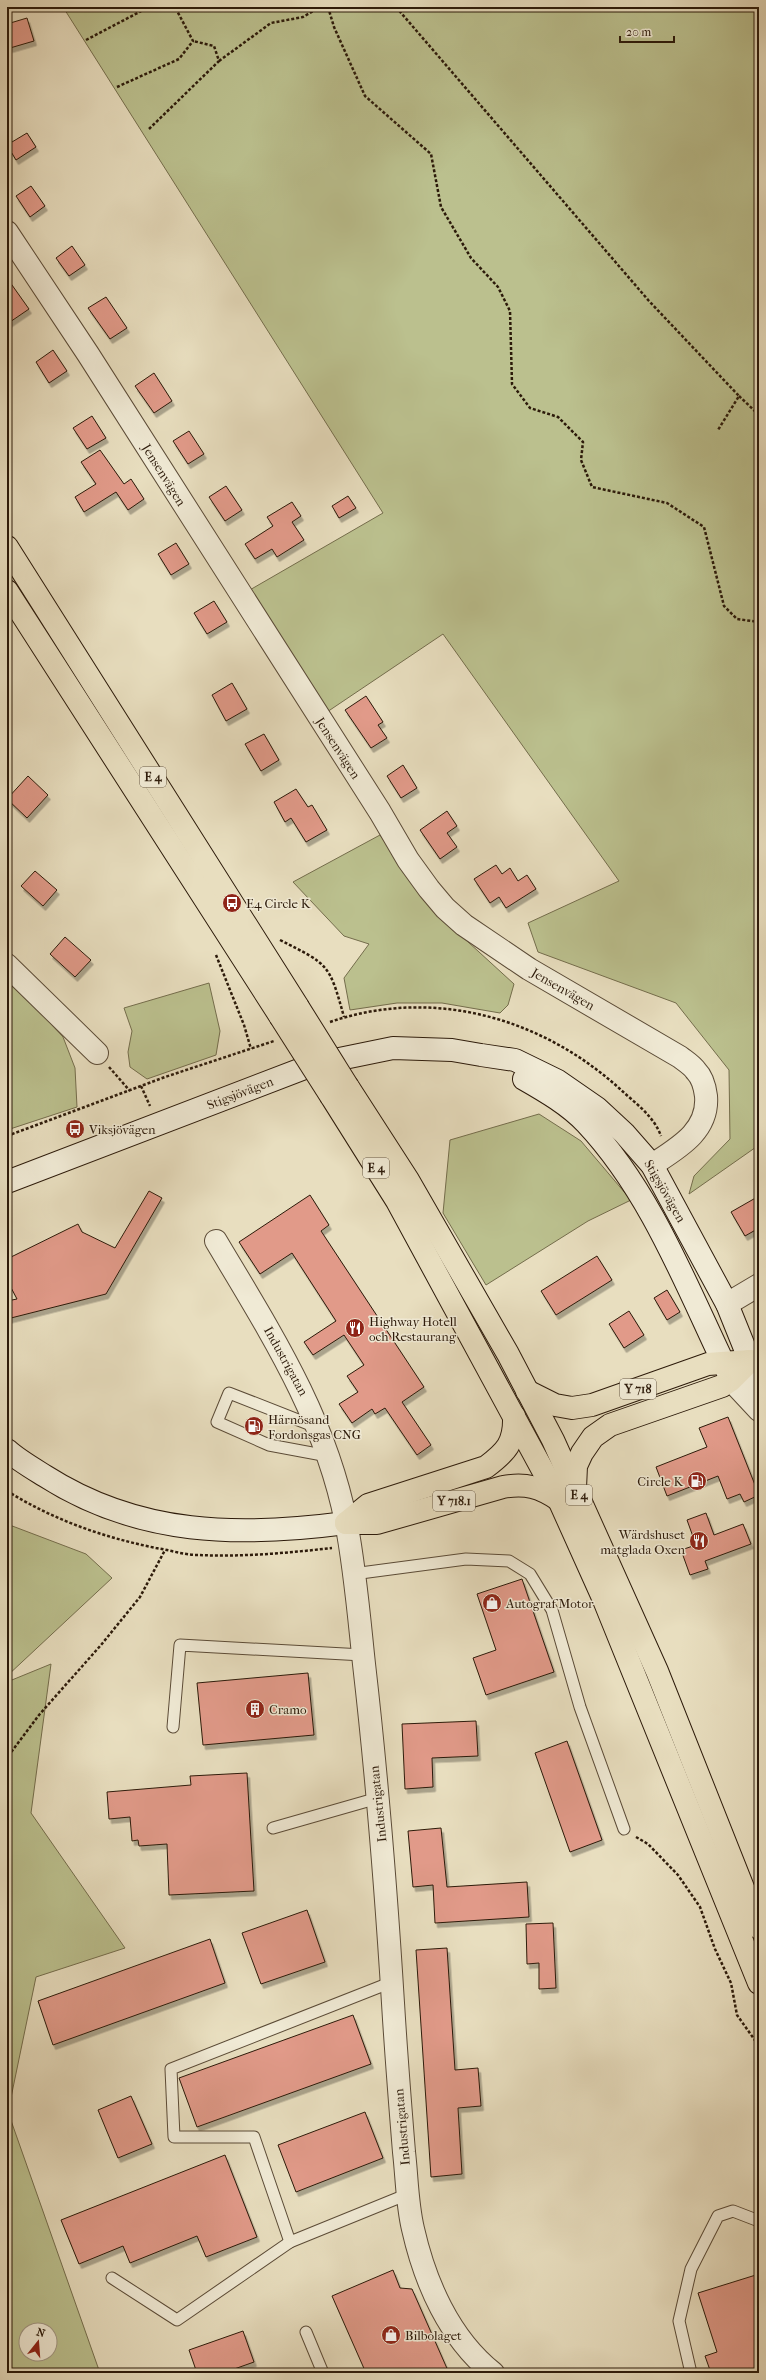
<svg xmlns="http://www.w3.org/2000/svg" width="766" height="2380" font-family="'IM FELL French Canon',serif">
<defs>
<filter id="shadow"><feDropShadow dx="2.5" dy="4.5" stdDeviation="0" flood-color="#0004"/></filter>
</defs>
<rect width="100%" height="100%" fill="#e8debf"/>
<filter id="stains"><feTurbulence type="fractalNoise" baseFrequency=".005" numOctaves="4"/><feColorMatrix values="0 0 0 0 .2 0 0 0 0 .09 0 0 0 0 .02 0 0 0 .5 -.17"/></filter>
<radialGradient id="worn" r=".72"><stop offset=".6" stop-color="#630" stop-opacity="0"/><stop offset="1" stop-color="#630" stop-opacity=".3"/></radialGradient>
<g fill="#bbc08e" stroke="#746d4c" fill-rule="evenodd">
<polygon points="63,7 759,7 759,1145 689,1194 694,1176 730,1139 729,1070 676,1003 538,952 528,923 619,881 443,634 327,712 248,591 383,513"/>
<polygon points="380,835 432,909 514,984 508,1005 500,1013 442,1003 397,1003 350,1010 344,978 369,944 344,936 293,882"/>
<polygon points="7,976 63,1037 75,1068 77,1107 7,1130"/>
<polygon points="209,983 220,1031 216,1055 147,1079 130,1067 128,1052 132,1031 124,1008"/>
<polygon points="539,1114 581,1141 631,1200 588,1221 486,1285 443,1213 450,1140"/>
<polygon points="7,1524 86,1554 112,1578 7,1676"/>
<path d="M51 1664 31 1813 125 1948 36 1977 8 2112 100 2373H7V1682ZM26 2330H50V2354H26Z"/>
</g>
<g fill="#e19a89" stroke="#2c1a0a" filter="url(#shadow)">
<polygon points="27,18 34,41 10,48 7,24"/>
<polygon points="27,133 36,147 16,160 7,145"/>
<polygon points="31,186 45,206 30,217 16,196"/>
<polygon points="72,246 85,265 69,276 56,258"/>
<polygon points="7,278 29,309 7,324"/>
<polygon points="106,297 127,328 110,339 88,308"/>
<polygon points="53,350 67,371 49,383 36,362"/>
<polygon points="154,373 172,401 154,413 135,386"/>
<polygon points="92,416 106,438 87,449 73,428"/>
<polygon points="189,431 204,454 188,464 173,441"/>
<polygon points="100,450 124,484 131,479 144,499 128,510 116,492 84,512 75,497 96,484 81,462"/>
<polygon points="226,486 242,510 225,521 209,497"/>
<polygon points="348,496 356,508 339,518 332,506"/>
<polygon points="292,502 301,516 292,522 304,540 277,557 272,549 255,559 245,544 273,526 267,517"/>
<polygon points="176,543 189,564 171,575 158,554"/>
<polygon points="214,601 227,622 207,634 194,613"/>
<polygon points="232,683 247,709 226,721 212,695"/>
<polygon points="366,696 383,722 378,725 387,738 371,748 345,710"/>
<polygon points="264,734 279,760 261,771 245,744"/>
<polygon points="403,765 417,788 401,798 387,776"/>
<polygon points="28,776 48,795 27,818 7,799"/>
<polygon points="296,789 308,807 312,805 327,830 306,842 291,818 285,822 274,802"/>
<polygon points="447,811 457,826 447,833 457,847 440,859 420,830"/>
<polygon points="496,865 502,874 510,868 518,881 527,875 536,889 506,908 499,897 490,903 474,879"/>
<polygon points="35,871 57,890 43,906 21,886"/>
<polygon points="65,937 91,960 75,977 50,954"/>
<polygon points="149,1191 162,1198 106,1294 7,1319 7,1301 17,1299 7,1280 7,1259 78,1224 82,1232 115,1248"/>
<polygon points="310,1195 329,1225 321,1231 424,1387 402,1402 431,1445 417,1455 385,1408 375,1414 372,1409 352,1423 339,1404 358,1392 347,1376 364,1365 344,1335 313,1355 304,1342 336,1321 292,1253 260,1274 239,1242"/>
<polygon points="759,1196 759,1228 745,1236 731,1212"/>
<polygon points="597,1256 612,1280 556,1315 541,1291"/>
<polygon points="667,1290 680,1312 667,1320 654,1298"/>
<polygon points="629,1311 644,1335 624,1348 609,1324"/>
<polygon points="728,1417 759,1495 744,1502 740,1494 727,1499 718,1476 667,1496 656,1467 707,1447 699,1428"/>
<polygon points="706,1513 714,1535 743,1524 751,1544 705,1561 708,1569 690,1575 681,1550 696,1545 687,1520"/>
<polygon points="522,1579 554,1672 486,1695 473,1658 496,1650 477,1594"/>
<polygon points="308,1673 314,1735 203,1745 197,1683"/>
<polygon points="476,1721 478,1756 432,1758 433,1787 405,1789 402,1724"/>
<polygon points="567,1741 602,1840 570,1852 535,1753"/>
<polygon points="247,1773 254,1891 169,1895 167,1844 139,1846 138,1840 132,1841 130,1817 109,1819 107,1792 191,1785 190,1776"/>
<polygon points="441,1828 447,1887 527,1882 529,1917 435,1923 433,1885 413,1887 408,1831"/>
<polygon points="307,1910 325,1962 261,1984 242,1933"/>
<polygon points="553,1923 556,1988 539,1989 539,1963 527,1964 526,1924"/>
<polygon points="210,1939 225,1983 53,2045 38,2001"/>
<polygon points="447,1948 455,2070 478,2068 481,2106 458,2108 462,2174 431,2177 416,1950"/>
<polygon points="353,2015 371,2064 197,2127 179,2078"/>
<polygon points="131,2096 152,2144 118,2158 98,2110"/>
<polygon points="365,2112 383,2158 296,2192 278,2145"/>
<polygon points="225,2155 257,2237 206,2257 197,2236 130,2263 123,2246 79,2264 61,2220"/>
<polygon points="393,2270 400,2288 412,2289 449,2373 366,2373 332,2296"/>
<polygon points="759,2274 759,2373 711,2373 705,2356 717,2352 698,2293"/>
<polygon points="243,2331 254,2362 223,2373 197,2373 189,2350"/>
</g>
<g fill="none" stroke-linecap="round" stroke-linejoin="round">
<g stroke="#5b4b37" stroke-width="13">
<g id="service">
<polyline points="316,1427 229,1393 217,1422 269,1445 328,1456"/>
<polyline points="353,1574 466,1559 509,1561 530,1574 552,1610 580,1707 624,1829"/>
<polyline points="173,1727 180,1645 363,1655"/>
<polyline points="273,1828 378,1798"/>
<polyline points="392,1982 171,2069 174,2137 254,2137 290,2242 408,2194"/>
<polyline points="112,2278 177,2320 290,2242"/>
<polyline points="306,2332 323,2373"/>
<polyline points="691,2373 679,2321 691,2269 718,2216 733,2211 759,2221"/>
</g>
</g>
<g stroke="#5b4b37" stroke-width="24">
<g id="minor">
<path d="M7 232 88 354 380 812 408 860 429 889 445 908 464 925 529 969 680 1057C685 1061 692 1065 696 1071 702 1077 705 1088 706 1096 709 1131 678 1148 652 1165"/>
<polyline points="7,965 97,1053"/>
<path d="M216 1241C270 1332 325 1416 346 1522 355 1568 359 1617 364 1664 377 1777 386 1890 393 2003 396 2053 400 2103 404 2152 407 2178 407 2204 413 2229 425 2282 449 2338 493 2373"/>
<polyline points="727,1304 759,1285"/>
<polyline points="750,1361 756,1375 759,1392"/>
<polyline points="724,1363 731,1380 759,1410"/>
</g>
</g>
<g stroke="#2c1a0a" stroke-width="24">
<g id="secondary">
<path d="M524 1079C545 1091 569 1105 586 1123 649 1190 684 1280 723 1362"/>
<polyline points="7,1182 315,1064 393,1048 452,1050 481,1055 515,1060 558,1081 597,1108 624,1133 652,1165 727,1304 750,1361"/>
<path d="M7 1450C18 1460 32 1468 45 1476 139 1536 239 1537 346 1523"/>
</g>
</g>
<g stroke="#2c1a0a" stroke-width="24">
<g id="trunk">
<polyline points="7,547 298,1007"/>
<polyline points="7,591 280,1016"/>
<polyline points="348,1087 408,1180 508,1354 553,1440 657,1671 759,1928"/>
<polyline points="331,1096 397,1201 559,1500 604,1600 759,1983"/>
<polyline points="527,1391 555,1405 572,1408 592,1405 708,1364 750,1361"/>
<polyline points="575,1488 576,1466 582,1453 593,1437 610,1425 722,1386 731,1380 750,1361"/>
<path d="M346 1523H377L503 1487C526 1483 540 1487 559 1500"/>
<path d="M346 1523 368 1505 486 1467C506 1452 515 1443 514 1416"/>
</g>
</g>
<g stroke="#2c1a0a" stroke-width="2.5" stroke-dasharray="3 2" stroke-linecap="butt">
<polyline points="328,7 334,27 365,96 431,154 441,207 471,258 498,287 510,311 512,384 530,408 558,417 583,442 581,460 592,487 667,503 704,527 724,606 737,619 759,622"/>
<polyline points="396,7 649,301 739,396 718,430"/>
<polyline points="86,40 149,7"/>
<polyline points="219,61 271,23 303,17 320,7"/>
<polyline points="117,87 179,59 193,41 175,7"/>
<polyline points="149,129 219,61 214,46 193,41"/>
<polyline points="739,396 759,415"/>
<polyline points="757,632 759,631"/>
<path d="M280 940C329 965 329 963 344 1017"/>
<polyline points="216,955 244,1025 251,1049"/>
<path d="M330 1022C432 987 541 1017 620 1089 635 1103 654 1116 661 1136"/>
<polyline points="109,1067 130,1091"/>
<polyline points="141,1086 150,1106"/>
<polyline points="7,1136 165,1077 274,1041"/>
<path d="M7 1491C54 1520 102 1537 156 1548 170 1550 184 1555 198 1555 242 1557 288 1553 332 1548"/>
<polyline points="7,1761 12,1751 39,1715 101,1645 140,1597 165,1550"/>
<polyline points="636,1837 648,1844 678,1875 700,1907 715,1949 731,1983 737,2015 759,2046"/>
</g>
<use href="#service" stroke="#f0ead5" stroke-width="11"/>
<use href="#minor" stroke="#f0ead5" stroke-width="22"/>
<use href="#secondary" stroke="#f0ead5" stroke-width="22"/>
<use href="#trunk" stroke="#e8debf" stroke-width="22"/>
<g stroke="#2c1a0a" stroke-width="24" stroke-linecap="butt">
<g id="trunk-bridge">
<polyline points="298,1007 348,1087"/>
<polyline points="280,1016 331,1096"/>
</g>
</g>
<use href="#trunk-bridge" stroke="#e8debf" stroke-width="22"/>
</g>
<defs>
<g id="bus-disc" transform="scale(1)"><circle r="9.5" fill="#8f2418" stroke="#f0ead5"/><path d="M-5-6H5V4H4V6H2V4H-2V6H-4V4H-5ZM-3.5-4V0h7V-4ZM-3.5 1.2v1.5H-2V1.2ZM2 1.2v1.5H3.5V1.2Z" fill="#fff"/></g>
<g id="restaurant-disc" transform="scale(1)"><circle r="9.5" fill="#8f2418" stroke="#f0ead5"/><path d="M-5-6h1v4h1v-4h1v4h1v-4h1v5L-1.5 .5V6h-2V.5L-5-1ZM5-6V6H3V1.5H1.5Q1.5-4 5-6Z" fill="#fff"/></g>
<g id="fuel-disc" transform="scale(1)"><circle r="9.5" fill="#8f2418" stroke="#f0ead5"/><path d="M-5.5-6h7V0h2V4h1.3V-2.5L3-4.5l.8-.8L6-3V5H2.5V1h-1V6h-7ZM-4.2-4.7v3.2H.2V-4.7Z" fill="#fff"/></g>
<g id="shop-disc" transform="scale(1)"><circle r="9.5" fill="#8f2418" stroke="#f0ead5"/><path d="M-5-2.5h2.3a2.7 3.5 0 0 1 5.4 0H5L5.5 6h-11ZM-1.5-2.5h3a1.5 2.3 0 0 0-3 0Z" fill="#fff"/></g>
<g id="building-disc" transform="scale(1)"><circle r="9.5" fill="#8f2418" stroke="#f0ead5"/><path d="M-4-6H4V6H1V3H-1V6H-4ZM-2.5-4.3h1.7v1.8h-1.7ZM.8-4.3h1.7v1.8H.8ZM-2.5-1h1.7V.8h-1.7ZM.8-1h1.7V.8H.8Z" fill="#fff"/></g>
</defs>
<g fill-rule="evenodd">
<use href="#bus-disc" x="232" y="903"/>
<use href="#bus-disc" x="75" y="1129"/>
<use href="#restaurant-disc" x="355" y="1328"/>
<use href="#fuel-disc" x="254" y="1426"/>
<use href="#fuel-disc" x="697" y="1481"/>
<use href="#restaurant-disc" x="699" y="1541"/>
<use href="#shop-disc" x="492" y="1603"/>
<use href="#building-disc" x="255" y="1709"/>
<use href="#shop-disc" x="391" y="2335"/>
</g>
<g text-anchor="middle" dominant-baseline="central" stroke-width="3" stroke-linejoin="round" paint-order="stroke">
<g fill="#f0ead5" stroke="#675847" stroke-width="1">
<rect x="140" y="767" width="26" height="20" rx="3"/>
<rect x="363" y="1158" width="26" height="20" rx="3"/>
<rect x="620" y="1379" width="36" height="20" rx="3"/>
<rect x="566" y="1485" width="26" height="20" rx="3"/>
<rect x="433" y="1491" width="42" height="20" rx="3"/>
</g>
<g font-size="12" font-weight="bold" fill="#2c1a0a">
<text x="153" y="777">E 4</text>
<text x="376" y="1168">E 4</text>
<text x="638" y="1389">Y 718</text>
<text x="579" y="1495">E 4</text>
<text x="454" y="1501">Y 718.1</text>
</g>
<g font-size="13" fill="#2c1a0a" stroke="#f0ead5">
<text transform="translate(164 475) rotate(58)">Jensenvägen</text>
<text transform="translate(338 748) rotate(57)">Jensenvägen</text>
<text transform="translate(563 989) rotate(30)">Jensenvägen</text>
<text transform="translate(240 1093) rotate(-21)">Stigsjövägen</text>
<text transform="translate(665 1191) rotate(60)">Stigsjövägen</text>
<text transform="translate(286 1361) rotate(61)">Industrigatan</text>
<text transform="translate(378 1804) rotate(-96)">Industrigatan</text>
<text transform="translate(402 2127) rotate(-95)">Industrigatan</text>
</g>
<g font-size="13" fill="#2c1a0a" stroke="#f0ead5" text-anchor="start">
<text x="246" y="903">E4 Circle K</text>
<text x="89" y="1129">Viksjövägen</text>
<text x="369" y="1321">Highway Hotell<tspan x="369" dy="15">och Restaurang</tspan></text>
<text x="268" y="1419">Härnösand<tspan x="268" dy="15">Fordonsgas CNG</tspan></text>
<text x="683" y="1481" text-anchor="end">Circle K</text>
<text x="685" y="1534" text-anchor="end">Wärdshuset<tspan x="685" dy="15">matglada Oxen</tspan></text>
<text x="506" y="1603">Autograf Motor</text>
<text x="269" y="1709">Cramo</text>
<text x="405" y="2335">Bilbolaget</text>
</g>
</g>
<rect width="766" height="2380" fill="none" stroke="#e8debf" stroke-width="24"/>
<rect x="8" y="8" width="750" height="2364" fill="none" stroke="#2c1a0a" stroke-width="2"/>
<rect x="12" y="12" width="742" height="2356" fill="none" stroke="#2c1a0a"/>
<g transform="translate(38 2342) rotate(17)"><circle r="19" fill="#f0ead5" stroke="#a29784"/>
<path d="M0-3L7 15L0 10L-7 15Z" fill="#8f2418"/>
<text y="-6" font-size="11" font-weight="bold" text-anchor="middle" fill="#2c1a0a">N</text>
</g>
<path d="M620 36v6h54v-6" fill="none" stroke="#2c1a0a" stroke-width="2"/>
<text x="626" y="36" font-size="12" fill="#2c1a0a" stroke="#f0ead5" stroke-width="3" paint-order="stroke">20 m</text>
<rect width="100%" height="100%" filter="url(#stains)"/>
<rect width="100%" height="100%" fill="url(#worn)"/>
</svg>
